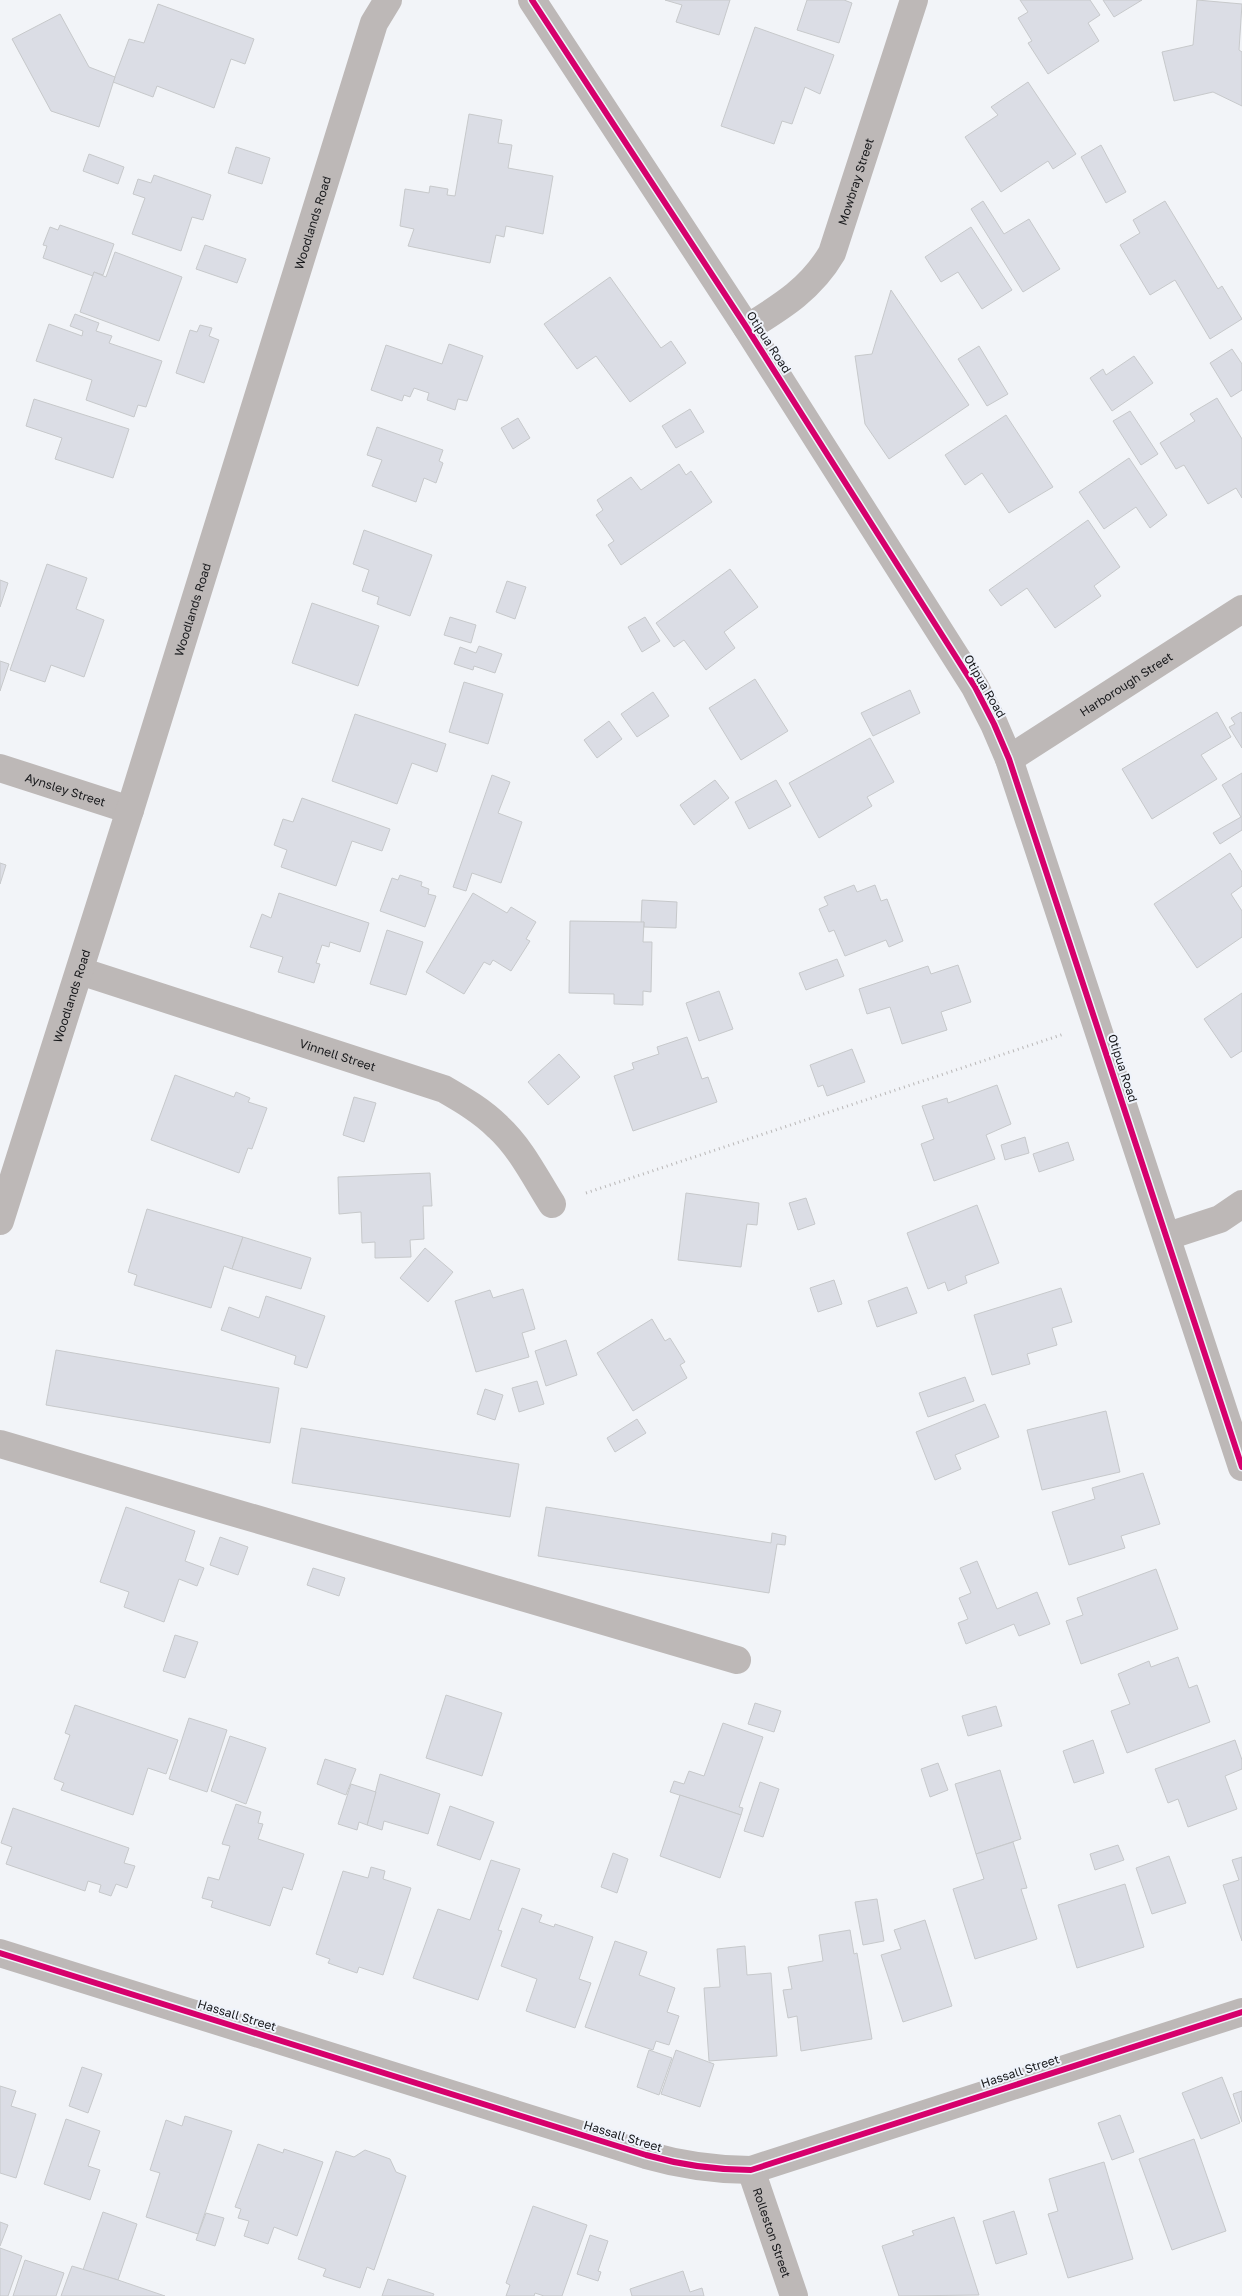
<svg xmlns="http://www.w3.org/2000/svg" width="1242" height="2296" font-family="'Golos Text',sans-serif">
<rect width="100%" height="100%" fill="#f2f4f8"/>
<g fill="#dbdde5" stroke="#c7c9cb">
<polygon points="665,0 730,0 719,35 676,22 682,5"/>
<polygon points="807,0 844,0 852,3 839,43 797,30"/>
<polygon points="1020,0 1090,0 1100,15 1088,23 1099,41 1048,74 1028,43 1032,41 1018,18 1028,12"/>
<polygon points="1103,0 1142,0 1114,17"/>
<polygon points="1197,0 1242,4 1239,50 1242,52 1242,106 1213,92 1174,101 1162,52 1193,45"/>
<polygon points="158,4 254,39 245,64 231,59 214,108 157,86 153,97 113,82 129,39 144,43"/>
<polygon points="60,14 89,67 115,77 99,127 51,111 12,39"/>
<polygon points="755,27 834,55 820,94 805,87 792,124 782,121 774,144 721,126"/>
<polygon points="1028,82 1076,154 1053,169 1048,161 1001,192 965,137 998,115 991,107"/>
<polygon points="469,114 502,120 498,143 512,145 508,168 553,176 543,234 506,226 504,237 496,235 490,263 408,246 414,229 400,226 405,189 429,193 430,186 448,189 447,195 455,196"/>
<polygon points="1101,145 1126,192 1106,203 1081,157"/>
<polygon points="236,147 270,158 262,184 228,173"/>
<polygon points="89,154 124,167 118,184 83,171"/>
<polygon points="154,175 211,195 203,220 192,217 181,251 132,234 145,198 133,194 138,179 151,183"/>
<polygon points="983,201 1004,234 1029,219 1060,269 1023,292 971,209"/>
<polygon points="1165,201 1218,289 1222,286 1242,319 1210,339 1175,280 1150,295 1120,245 1140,233 1133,220"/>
<polygon points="60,225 114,244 103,275 94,272 93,276 43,258 47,246 43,245 50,227 58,230"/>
<polygon points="971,227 1012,290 982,309 958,272 941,282 925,257"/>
<polygon points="205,245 246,259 237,283 196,269"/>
<polygon points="115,252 182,277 159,341 80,312 94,272 106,277"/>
<polygon points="610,277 661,348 671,341 686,363 630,402 596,356 577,369 544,324"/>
<polygon points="891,290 969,405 889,459 865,424 855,356 872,354"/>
<polygon points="75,314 99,323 96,331 112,336 109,343 162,361 146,407 138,405 134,417 86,400 92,380 36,361 49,324 82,336 83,331 70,326"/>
<polygon points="200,325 212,328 209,336 219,340 204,383 176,373 190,330 197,332"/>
<polygon points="449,344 483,356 467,401 458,399 455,410 427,400 429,393 414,388 410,397 404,395 402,401 371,390 386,345 442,364"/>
<polygon points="979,346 1008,394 987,406 958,359"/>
<polygon points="1232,349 1242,364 1242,390 1231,397 1210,363"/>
<polygon points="1134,356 1153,383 1112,411 1090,378 1103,369 1106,375"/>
<polygon points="1217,398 1242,439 1242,498 1236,488 1208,504 1184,465 1176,469 1160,443 1195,421 1190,414"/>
<polygon points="34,399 129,429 113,478 55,459 62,438 26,426"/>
<polygon points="690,409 704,432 676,448 662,426"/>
<polygon points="1130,411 1158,454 1141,465 1113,421"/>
<polygon points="1006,415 1053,487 1009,513 982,473 965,485 945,455"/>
<polygon points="518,418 530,438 513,449 501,428"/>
<polygon points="377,427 443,450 439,461 443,463 436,483 424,478 416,502 372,486 382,460 367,455"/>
<polygon points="1129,458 1167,515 1150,528 1136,507 1104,529 1079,492"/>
<polygon points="679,464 686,475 691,471 712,502 621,565 608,545 614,541 596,515 603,510 597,500 631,477 641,490"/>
<polygon points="1088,520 1120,567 1094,586 1101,596 1055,628 1027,588 1001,606 989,590"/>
<polygon points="364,530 432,555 410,616 377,604 379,597 362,591 369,570 353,564"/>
<polygon points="47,564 87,578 76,609 104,620 84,677 51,665 45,682 10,670"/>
<polygon points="730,569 758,607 724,632 735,648 706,670 684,640 674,647 656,623"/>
<polygon points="0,580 8,583 0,607"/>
<polygon points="507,581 526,587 515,619 496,612"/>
<polygon points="312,603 379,626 358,686 292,663"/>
<polygon points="450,617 476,625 471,643 444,635"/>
<polygon points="645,617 660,641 642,652 628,627"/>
<polygon points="479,646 502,654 495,673 474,666 473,670 454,664 460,647 476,653"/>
<polygon points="0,661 9,664 0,691"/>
<polygon points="755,679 788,731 741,760 709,708"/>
<polygon points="464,682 503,694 488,744 449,732"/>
<polygon points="910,690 920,713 873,736 861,713"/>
<polygon points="653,692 669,716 637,737 621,714"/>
<polygon points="1217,712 1231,737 1201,755 1217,779 1152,819 1122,769"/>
<polygon points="1241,712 1242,714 1242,748 1229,727 1235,724 1231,718"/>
<polygon points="355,714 446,744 437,772 412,763 397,804 332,781"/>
<polygon points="609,721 622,739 597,758 584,740"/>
<polygon points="870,738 894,782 867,797 872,806 819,838 789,783"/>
<polygon points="1242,773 1242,830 1220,844 1213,833 1241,817 1222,785"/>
<polygon points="492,775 510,782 498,813 522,822 501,883 472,873 466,891 453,887"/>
<polygon points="715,780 729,798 694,825 680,805"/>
<polygon points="776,780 791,806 749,829 735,802"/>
<polygon points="302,798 390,829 382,851 352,841 336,886 281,867 287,850 274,845 283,819 293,822"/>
<polygon points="1230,853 1242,872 1242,886 1231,894 1242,911 1242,937 1197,968 1154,904"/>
<polygon points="0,863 6,865 0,884"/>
<polygon points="400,875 422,882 421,886 429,889 428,894 436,896 425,927 380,911 392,878 398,880"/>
<polygon points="854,885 857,892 875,885 881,901 887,899 903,941 889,947 886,940 845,956 834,930 829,932 819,909 828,905 824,897"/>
<polygon points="279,893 369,923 360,952 330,942 329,947 322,945 316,963 320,964 314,983 278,972 283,957 250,947 262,914 271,918"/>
<polygon points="473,893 507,913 511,907 536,922 526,939 530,941 511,971 493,960 490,965 484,962 464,994 426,972"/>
<polygon points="642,900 677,902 676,928 644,927 644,922 641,923"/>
<polygon points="570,921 644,922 643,942 652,942 651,992 643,991 643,1005 614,1004 614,994 569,993"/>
<polygon points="387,930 423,942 406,995 370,984"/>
<polygon points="837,959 844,976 806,990 799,973"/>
<polygon points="958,965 971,1002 941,1012 947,1030 902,1044 890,1007 867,1014 859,989 928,966 931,974"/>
<polygon points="719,991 733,1029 699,1041 686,1003"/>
<polygon points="1242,993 1242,1051 1231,1058 1204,1019"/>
<polygon points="687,1037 702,1079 708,1077 717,1102 633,1131 614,1076 634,1069 632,1063 659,1054 657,1047"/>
<polygon points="852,1049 865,1082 827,1096 823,1085 818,1087 810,1065"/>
<polygon points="559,1054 580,1077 548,1105 528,1082"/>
<polygon points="175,1075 234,1097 236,1092 250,1098 248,1102 267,1108 252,1149 248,1148 239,1173 151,1140"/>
<polygon points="997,1085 1011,1124 986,1135 995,1159 934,1181 921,1144 934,1139 922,1106 947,1098 948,1103"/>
<polygon points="354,1097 376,1103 364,1142 343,1135"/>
<polygon points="1025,1137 1029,1153 1005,1160 1001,1145"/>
<polygon points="1068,1142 1074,1160 1039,1172 1033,1154"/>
<polygon points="430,1173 432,1206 423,1206 424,1239 410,1240 411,1257 375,1258 375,1242 362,1243 361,1212 339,1214 338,1177"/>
<polygon points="686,1193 759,1203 757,1225 747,1224 741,1267 678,1260"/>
<polygon points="806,1198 815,1224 798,1230 789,1203"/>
<polygon points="977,1205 999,1263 965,1276 967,1283 948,1291 945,1282 928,1289 907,1233"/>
<polygon points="147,1209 243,1237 232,1269 224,1266 211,1308 134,1285 137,1275 128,1272"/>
<polygon points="243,1237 311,1258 301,1289 232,1269"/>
<polygon points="425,1248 453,1272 428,1302 400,1278"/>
<polygon points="834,1280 842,1304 818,1312 810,1288"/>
<polygon points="907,1287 917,1313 877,1327 868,1301"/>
<polygon points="1061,1288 1072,1322 1052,1328 1057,1345 1027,1354 1030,1364 992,1375 974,1315"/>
<polygon points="523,1289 535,1329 522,1333 529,1357 476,1372 455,1301 490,1290 493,1298"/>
<polygon points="266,1296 325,1316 307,1368 294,1364 296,1356 221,1330 229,1307 259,1318"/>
<polygon points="652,1319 665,1341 670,1338 685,1362 680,1365 687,1378 633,1411 597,1353"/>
<polygon points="566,1340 577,1375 546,1386 535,1351"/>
<polygon points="56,1350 279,1388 270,1443 46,1405"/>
<polygon points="965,1377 974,1401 928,1417 919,1393"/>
<polygon points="537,1381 544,1404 519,1412 512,1388"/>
<polygon points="485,1389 503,1395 495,1420 477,1414"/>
<polygon points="985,1404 999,1437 955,1455 961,1469 935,1480 916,1432"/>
<polygon points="1106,1411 1120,1472 1042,1490 1027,1430"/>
<polygon points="637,1419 646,1433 615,1452 607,1438"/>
<polygon points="301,1428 519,1464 510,1517 292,1483"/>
<polygon points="1143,1473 1160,1524 1121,1536 1125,1548 1069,1565 1052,1512 1095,1499 1092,1488"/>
<polygon points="126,1507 195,1531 185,1561 204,1568 197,1586 179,1579 164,1622 124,1607 129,1592 100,1582"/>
<polygon points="546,1507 771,1543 772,1533 786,1536 785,1545 777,1544 769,1593 538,1556"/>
<polygon points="220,1537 248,1547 238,1575 210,1565"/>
<polygon points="977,1561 997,1609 1037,1592 1050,1624 1019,1636 1014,1624 966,1644 958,1623 968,1619 959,1598 971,1593 960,1568"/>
<polygon points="313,1568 345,1578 339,1596 307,1585"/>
<polygon points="1156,1569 1178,1629 1081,1664 1066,1621 1083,1615 1077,1598"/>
<polygon points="175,1635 198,1642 185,1678 163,1671"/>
<polygon points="1178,1657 1189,1688 1197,1685 1210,1722 1127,1753 1111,1711 1130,1704 1118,1674 1149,1661 1151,1667"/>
<polygon points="446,1695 502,1713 482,1776 426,1758"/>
<polygon points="755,1703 781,1711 774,1732 748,1724"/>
<polygon points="75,1705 178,1740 166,1774 148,1768 133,1815 61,1790 64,1783 54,1779 70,1735 65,1733"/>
<polygon points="996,1706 1002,1726 968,1736 962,1716"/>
<polygon points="189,1718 227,1730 207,1792 169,1779"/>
<polygon points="723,1723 763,1737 739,1807 743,1808 741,1815 670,1792 674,1781 684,1784 689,1771 704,1776"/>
<polygon points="230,1736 266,1748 246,1804 211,1791"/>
<polygon points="1093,1740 1104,1773 1074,1783 1063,1751"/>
<polygon points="1235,1740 1242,1760 1242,1769 1225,1776 1237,1809 1188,1827 1178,1799 1168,1803 1155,1769"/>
<polygon points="325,1759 356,1769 346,1795 317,1784"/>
<polygon points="938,1763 948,1790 930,1797 921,1769"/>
<polygon points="1000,1770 1021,1839 976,1854 955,1784"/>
<polygon points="380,1774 440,1794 428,1834 384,1821 382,1830 367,1825"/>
<polygon points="760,1782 779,1789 763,1837 744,1831"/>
<polygon points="351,1784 376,1792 367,1825 359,1822 357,1830 338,1824"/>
<polygon points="680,1795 741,1815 720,1878 660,1856"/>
<polygon points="236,1804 261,1812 258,1823 263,1824 258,1839 304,1854 292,1890 283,1887 270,1926 211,1907 213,1901 202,1898 208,1877 219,1880 230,1846 222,1844"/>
<polygon points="450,1806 494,1822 480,1860 437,1845"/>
<polygon points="13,1808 129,1848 124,1863 135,1866 127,1888 116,1884 111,1896 99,1892 101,1885 88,1881 85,1891 6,1864 12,1847 1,1843"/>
<polygon points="1013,1842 1027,1888 1021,1889 1037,1939 975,1959 953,1889 984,1879 976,1854"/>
<polygon points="1118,1845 1124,1860 1095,1870 1090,1854"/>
<polygon points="613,1853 628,1859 617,1893 601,1887"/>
<polygon points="1169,1856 1186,1903 1152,1914 1136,1868"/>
<polygon points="1242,1857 1242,1941 1223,1885 1239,1880 1232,1860"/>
<polygon points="491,1860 520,1869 498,1930 502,1931 478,2000 413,1978 438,1909 470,1920"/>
<polygon points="371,1867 385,1871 383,1879 411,1888 383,1975 359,1967 357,1973 328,1963 330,1959 316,1954 343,1871 368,1878"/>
<polygon points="1125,1884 1144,1947 1077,1968 1058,1905"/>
<polygon points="877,1899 884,1941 863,1945 855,1902"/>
<polygon points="522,1908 542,1915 539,1922 554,1927 555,1924 593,1937 579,1979 591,1983 575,2028 526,2011 537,1979 501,1966"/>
<polygon points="925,1920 952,2006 903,2022 881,1955 901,1949 894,1930"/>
<polygon points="850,1930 854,1954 857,1953 872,2039 801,2051 797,2016 788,2018 783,1990 792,1989 788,1967 823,1961 819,1935"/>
<polygon points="615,1941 647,1952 639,1975 675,1988 667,2012 679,2016 669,2045 656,2041 653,2050 585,2027"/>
<polygon points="745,1946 747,1975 771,1973 777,2056 709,2061 704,1988 720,1987 717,1949"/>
<polygon points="649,2050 672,2058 659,2095 637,2087"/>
<polygon points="676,2050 714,2064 700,2107 661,2094"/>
<polygon points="82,2067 102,2074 88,2113 69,2106"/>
<polygon points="1222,2077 1240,2123 1201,2139 1182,2093"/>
<polygon points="0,2086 16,2091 11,2106 36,2114 16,2178 0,2173"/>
<polygon points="1242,2091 1242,2122 1233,2094"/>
<polygon points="1120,2115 1134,2152 1112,2160 1098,2123"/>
<polygon points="185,2116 232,2131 198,2234 146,2217 160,2173 150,2170 166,2120 182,2126"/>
<polygon points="66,2119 100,2131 88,2166 100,2170 90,2200 44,2184"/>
<polygon points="1194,2139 1226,2231 1172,2250 1139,2159"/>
<polygon points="258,2144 283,2153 284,2149 323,2162 297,2236 274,2227 268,2244 244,2236 249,2221 238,2218 241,2209 235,2207"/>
<polygon points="365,2150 390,2159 396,2172 406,2176 374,2270 367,2267 360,2288 323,2276 326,2269 298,2259 336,2151 354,2157"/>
<polygon points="1104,2162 1133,2259 1068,2278 1048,2214 1058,2211 1049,2179"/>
<polygon points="533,2206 587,2225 562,2296 544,2296 535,2293 534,2296 506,2296 510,2285 506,2283"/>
<polygon points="1014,2211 1027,2254 996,2264 983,2221"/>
<polygon points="103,2212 137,2224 118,2280 83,2270"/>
<polygon points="206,2213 224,2218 215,2246 196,2240"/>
<polygon points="954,2217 979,2295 899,2296 882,2246 914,2235 912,2231"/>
<polygon points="0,2222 8,2225 0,2246"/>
<polygon points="590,2235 608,2241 598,2271 601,2272 598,2281 577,2274"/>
<polygon points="0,2248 22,2256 8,2296 0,2296"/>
<polygon points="25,2260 64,2273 56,2296 13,2296"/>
<polygon points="72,2266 118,2280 165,2296 61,2296"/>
<polygon points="683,2271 690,2292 702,2288 704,2296 632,2296 630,2289"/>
<polygon points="388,2279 434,2294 433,2296 382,2296"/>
</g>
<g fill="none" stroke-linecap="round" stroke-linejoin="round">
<polyline stroke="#b9b7b7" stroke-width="3" stroke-dasharray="1 4" stroke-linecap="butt" points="586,1193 1064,1034"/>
<g stroke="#bdb8b7" stroke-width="28">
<polyline points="532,0 747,328 975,687 994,724 1009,759 1242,1467"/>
<path id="s1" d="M747 328C781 307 811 289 832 253L914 0"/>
<path id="s2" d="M1009 759 1242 609"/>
<path id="s3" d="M0 768 130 810"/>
<path id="s4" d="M80 971 444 1089C463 1100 482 1111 498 1127 521 1148 536 1179 552 1204"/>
<path id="s5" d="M0 1221 130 810 374 23 388 0"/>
<polyline points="1168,1236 1220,1219 1242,1204"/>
<polyline points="0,1444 737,1660"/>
<path d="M0 1953 646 2155C681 2165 713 2170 751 2170L1242 2012"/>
<path id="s6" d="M751 2170 794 2296"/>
</g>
<g stroke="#eff3fb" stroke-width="9">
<g id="cycleway">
<polyline points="532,0 747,328 975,687 994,724 1009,759 1242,1467"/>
<path d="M0 1953 646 2155C681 2165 713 2170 751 2170L1242 2012"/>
</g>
</g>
<use href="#cycleway" stroke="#d6006c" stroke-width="6"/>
</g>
<g text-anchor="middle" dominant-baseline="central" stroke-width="4" stroke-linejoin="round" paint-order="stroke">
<g font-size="12" fill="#17181b" stroke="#eff3fb">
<text stroke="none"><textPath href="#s1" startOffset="190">Mowbray Street</textPath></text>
<text stroke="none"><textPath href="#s5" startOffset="1046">Woodlands Road</textPath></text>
<text transform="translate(769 342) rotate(57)">Otipua Road</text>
<text stroke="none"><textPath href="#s5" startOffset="641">Woodlands Road</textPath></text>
<text stroke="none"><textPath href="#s2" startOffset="139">Harborough Street</textPath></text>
<text transform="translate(985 686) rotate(60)">Otipua Road</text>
<text stroke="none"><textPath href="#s3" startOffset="69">Aynsley Street</textPath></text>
<text stroke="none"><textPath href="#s5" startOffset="236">Woodlands Road</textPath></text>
<text stroke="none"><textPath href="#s4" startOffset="271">Vinnell Street</textPath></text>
<text transform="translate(1123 1068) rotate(72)">Otipua Road</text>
<text transform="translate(237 2015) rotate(17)">Hassall Street</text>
<text transform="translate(1020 2071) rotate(-18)">Hassall Street</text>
<text transform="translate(623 2136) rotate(17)">Hassall Street</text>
<text stroke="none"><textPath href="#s6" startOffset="66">Rolleston Street</textPath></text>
</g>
</g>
</svg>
